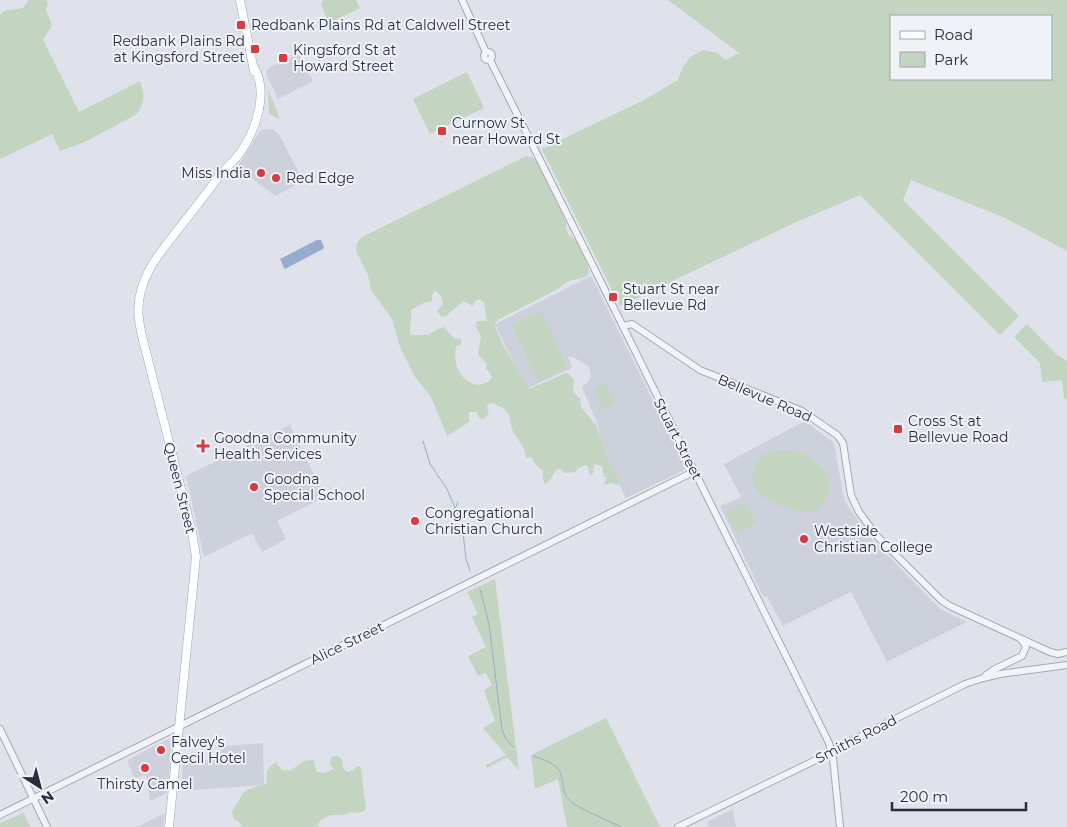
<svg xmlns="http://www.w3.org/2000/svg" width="1067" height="827" font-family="Montserrat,sans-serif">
<rect width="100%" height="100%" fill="#dfe2ea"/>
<g fill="#cdd1dc">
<polygon points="299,53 313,81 278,99 266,74 268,68"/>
<polygon points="273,129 280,136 303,181 275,196 237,167 261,130"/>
<polygon points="591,276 686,467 684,470 626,498 602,451 598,425 582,387 588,382 591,376 590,369 587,365 573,357 568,357 572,368 526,389 495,324"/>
<polygon points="805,421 834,443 843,494 847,505 868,535 940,609 967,622 887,662 851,592 783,626 767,597 763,596 720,506 741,497 724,464"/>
<polygon points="290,425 325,497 277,521 286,539 262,552 252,533 204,557 186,476"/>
<polygon points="168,739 172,739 167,793 150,801 146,775 134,778 127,760"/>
<polygon points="263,743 264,785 181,791 183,761 221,759 221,746"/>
<polygon points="733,809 736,827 708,827 707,822"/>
<polygon points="165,813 163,827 137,827"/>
</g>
<g fill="#c3d4c0" fill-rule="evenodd">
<path d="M29 0H46L48 2 46 10 52 25 43 40 79 112 140 81C145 94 145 103 137 114L85 142 60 151 52 134 0 159V15L4 11 23 8Z"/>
<polygon points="323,0 356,0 360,8 329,23 321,5"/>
<path d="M668 0H1067V251L1005 218 911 180 903 200 1019 316 1000 335 860 195 794 223 620 306 542 149 644 100 678 80 682 69 690 57 703 50 718 53 725 60 739 53ZM891 16H1051V79H891Z"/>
<polygon points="467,72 484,108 430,134 413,99"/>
<polygon points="268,89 280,119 269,114"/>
<path d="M526 156 534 158 539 165 566 222V229L569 235C580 240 587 261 589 273L586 277 569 281 556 290 496 321 495 326 503 345 529 389 566 373 569 374 574 380 573 387 574 393 580 399 581 407 596 425 608 459 619 479V482L617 485 611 483 604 485 607 477H604L602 466 594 464 593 473 590 476 587 465 578 468 575 472 565 473 560 469 556 470 550 480 545 484 543 479V471L536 465 531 457 526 458C526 445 513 437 511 425 510 419 510 416 506 411 502 407 497 405 492 403L488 404 487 407 489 414 483 419 479 418 477 412H469V422L447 436 431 397 415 377 400 347 392 319 371 290 368 275 356 251 357 243 362 237ZM435 290 441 296 443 304 437 311 441 317 446 316 463 301 473 306 475 301 480 299 484 303 487 321H477L476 327 481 336 478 354 487 364 486 369 490 373 492 378 488 382C484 383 481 385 477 385 458 381 453 361 456 346H459L461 343V339L454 338 444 327 438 329 428 335H411C408 325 413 320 411 310L425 302 432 301V295Z"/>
<polygon points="541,311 568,368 538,382 511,325"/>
<polygon points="1027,324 1056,354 1067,361 1067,399 1064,399 1062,380 1042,382 1040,363 1014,337"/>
<polygon points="605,383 614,404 602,409 593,388"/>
<path d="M776 450C810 447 853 481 816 510 805 518 764 501 756 490 752 485 752 479 753 472 754 458 764 454 776 450Z"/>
<polygon points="746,502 756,523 736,533 726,512"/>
<polygon points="495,579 519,771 507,757 487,768 486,765 506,755 483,728 495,721 484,690 492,685 486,673 478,676 468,656 486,647 472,617 478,614 467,592"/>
<polygon points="606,718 660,827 567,827 558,779 535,789 531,755"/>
<path d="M337 756 342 759 343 768 347 772 354 770 356 767 359 766 361 769 366 808 364 811 358 813 351 812 343 815H331L322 819 317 825 320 827H242L240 823 234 819 232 812 243 793 249 789 266 784C269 772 262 772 276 762L282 770 290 771 304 761 313 760 317 772 324 773 334 769 330 764 331 757Z"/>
<polygon points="24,813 30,827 0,827 0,823"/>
</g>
<polygon fill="#97accd" points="317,240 321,240 324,247 323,249 285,269 284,268 280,259"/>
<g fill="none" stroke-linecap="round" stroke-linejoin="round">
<g stroke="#97accd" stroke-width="1">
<polyline points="423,441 430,464 447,489 462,524 466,559 470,571"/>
<polyline points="455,509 458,502"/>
<polyline points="480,589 489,624 502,730 506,739 513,747"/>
<path d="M533 756C543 759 558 764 561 774 564 783 562 793 569 800 576 808 610 821 621 827"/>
</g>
<g stroke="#a4a8b4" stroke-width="8">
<g id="minor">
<polyline points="462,0 486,52"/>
<circle cx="488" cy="56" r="4"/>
<polyline points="490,60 598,276 829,743 833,758 840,827"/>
<polyline points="623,326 632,324 700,370 802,411 837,435 843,443 851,495 859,512 876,535 941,600 950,606 1050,652 1058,654 1067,652"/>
<polyline points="986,675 995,669 1022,656 1026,647 1021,639"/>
<polyline points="0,729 47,827"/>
<polyline points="0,815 695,471"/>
<polyline points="678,827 822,757 839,747 965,684 983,678 1000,674 1067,665"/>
</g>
</g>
<g stroke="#9ea5b6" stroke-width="9">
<g id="major">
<polyline points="240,0 254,71"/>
<path d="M169 827 196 557 192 532 143 340C139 324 136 308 141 291 147 266 165 247 180 227 193 211 205 195 217 179 224 170 233 162 240 153 256 130 269 93 254 67"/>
</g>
</g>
<use href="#minor" stroke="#f2f4f8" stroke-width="6"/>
<use href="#major" stroke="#fff" stroke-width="8"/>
</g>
<g fill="#d93a41" stroke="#eff2f7" stroke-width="2">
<rect x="236" y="20" width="10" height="10" rx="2.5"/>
<rect x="250" y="44" width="10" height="10" rx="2.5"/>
<rect x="278" y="53" width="10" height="10" rx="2.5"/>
<rect x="437" y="126" width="10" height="10" rx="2.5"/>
<circle cx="261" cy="173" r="5"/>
<circle cx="276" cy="178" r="5"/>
<rect x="608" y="292" width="10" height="10" rx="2.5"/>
<rect x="893" y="424" width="10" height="10" rx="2.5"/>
<path d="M200.5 438.5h5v5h5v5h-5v5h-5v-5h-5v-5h5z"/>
<circle cx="254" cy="487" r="5"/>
<circle cx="415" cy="521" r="5"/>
<circle cx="804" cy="539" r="5"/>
<circle cx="161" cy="750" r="5"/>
<circle cx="145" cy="768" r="5"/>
</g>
<g text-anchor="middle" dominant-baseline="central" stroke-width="4" stroke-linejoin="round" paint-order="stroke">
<g font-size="14" fill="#272e42" stroke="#eff2f7" text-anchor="start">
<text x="251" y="25">Redbank Plains Rd at Caldwell Street</text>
<text x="245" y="41" text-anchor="end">Redbank Plains Rd<tspan x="245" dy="16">at Kingsford Street</tspan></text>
<text x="293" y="50">Kingsford St at<tspan x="293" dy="16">Howard Street</tspan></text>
<text x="452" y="123">Curnow St<tspan x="452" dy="16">near Howard St</tspan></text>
<text x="251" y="173" text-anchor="end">Miss India</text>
<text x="286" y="178">Red Edge</text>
<text x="623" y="289">Stuart St near<tspan x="623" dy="16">Bellevue Rd</tspan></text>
<text x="908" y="421">Cross St at<tspan x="908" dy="16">Bellevue Road</tspan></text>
<text x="214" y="438">Goodna Community<tspan x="214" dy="16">Health Services</tspan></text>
<text x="264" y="479">Goodna<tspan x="264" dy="16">Special School</tspan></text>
<text x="425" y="513">Congregational<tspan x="425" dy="16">Christian Church</tspan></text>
<text x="814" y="531">Westside<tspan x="814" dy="16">Christian College</tspan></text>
<text x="171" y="742">Falvey's<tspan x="171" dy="16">Cecil Hotel</tspan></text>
<text x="145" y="784" text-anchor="middle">Thirsty Camel</text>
</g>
<g font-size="14" fill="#272e42" stroke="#eff2f7">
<text transform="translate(765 398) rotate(23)">Bellevue Road</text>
<text transform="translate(678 439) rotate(63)">Stuart Street</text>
<text transform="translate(180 488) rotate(76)">Queen Street</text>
<text transform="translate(347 643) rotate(-26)">Alice Street</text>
<text transform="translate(856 739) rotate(-27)">Smiths Road</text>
</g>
</g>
<rect x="890" y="15" width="162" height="65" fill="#eff2f7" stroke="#9fa4af"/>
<rect x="900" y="31" width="25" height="8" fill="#ffffff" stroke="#9fa4af"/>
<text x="934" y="40" font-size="15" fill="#272e42">Road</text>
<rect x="900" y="52" width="25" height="15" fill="#c3d4c0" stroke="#9fa4af"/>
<text x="934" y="65" font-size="15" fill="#272e42">Park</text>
<g transform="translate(40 787) rotate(144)" stroke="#eff2f7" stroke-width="4" paint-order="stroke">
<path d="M0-4L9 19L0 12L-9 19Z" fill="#272e42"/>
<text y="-8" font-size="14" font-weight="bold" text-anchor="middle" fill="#272e42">N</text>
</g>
<path d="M892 802v8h134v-8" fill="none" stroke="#272e42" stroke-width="2.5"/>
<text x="900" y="802" font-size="15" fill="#272e42" stroke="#eff2f7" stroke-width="4" paint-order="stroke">200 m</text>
</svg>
